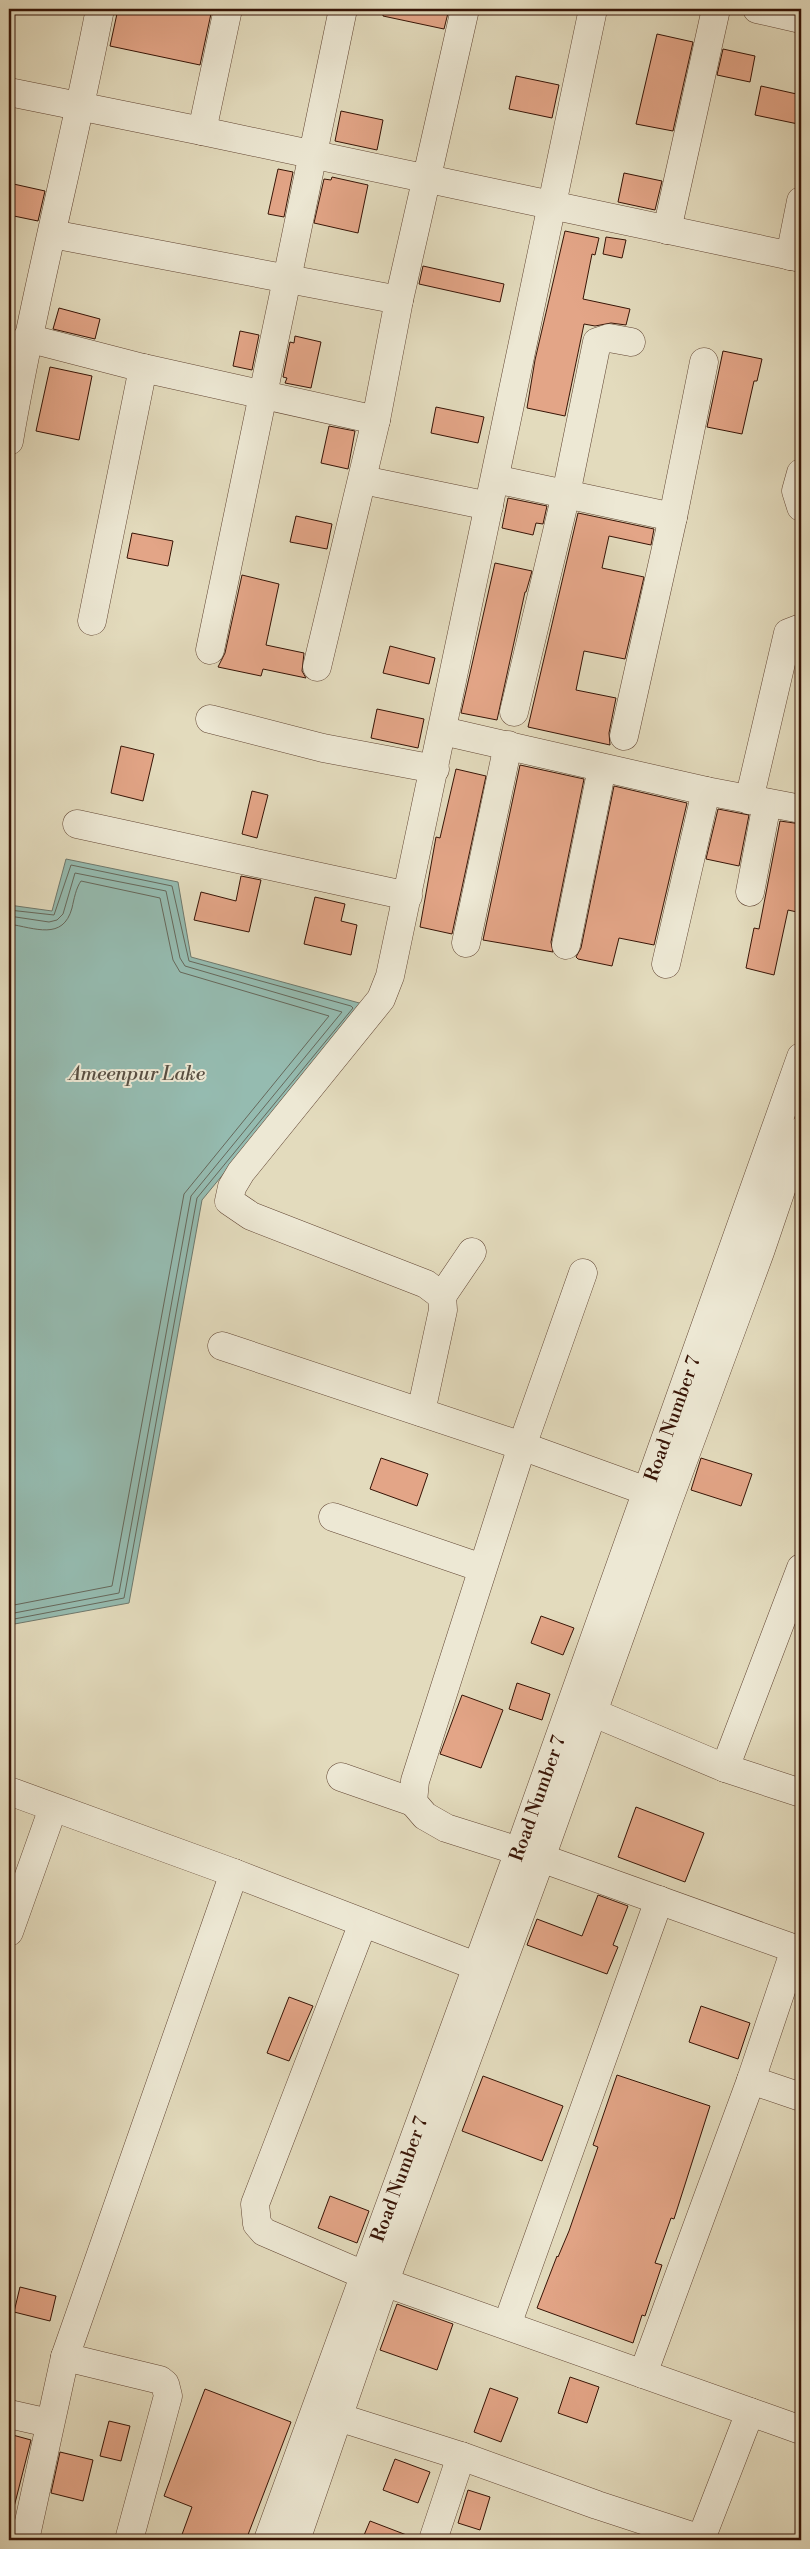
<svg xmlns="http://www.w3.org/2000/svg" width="810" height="2549" font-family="'Libre Bodoni',serif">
<rect width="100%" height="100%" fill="#e3dbbd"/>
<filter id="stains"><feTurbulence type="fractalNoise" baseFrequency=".004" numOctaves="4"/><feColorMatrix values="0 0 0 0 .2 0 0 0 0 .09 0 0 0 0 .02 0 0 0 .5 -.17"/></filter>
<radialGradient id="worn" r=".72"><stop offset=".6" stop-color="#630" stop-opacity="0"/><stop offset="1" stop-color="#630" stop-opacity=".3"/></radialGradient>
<polygon fill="#95bbb0" stroke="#6f786c" points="66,859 178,882 191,957 363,1004 202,1200 129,1603 9,1625 9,905 52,911"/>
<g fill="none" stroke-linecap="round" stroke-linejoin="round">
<g stroke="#66685b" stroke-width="1">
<polyline points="9,910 54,915 71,865 172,886 189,961 351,1006 353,1008 197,1198 124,1598 9,1620"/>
<polyline points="9,916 49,922 57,920 63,914 75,873 166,891 180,958 185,966 342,1012 191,1196 119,1593 9,1614"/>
<path d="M9 924C35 928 63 941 72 908 74 899 76 888 81 881L160 898 173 960 180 972 329 1016 184 1194 112 1586 9 1606"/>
</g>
</g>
<g fill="#e3a587" stroke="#371406">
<polygon points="118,9 212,9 200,65 110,46"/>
<polygon points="383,9 449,9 444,29 383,16"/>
<polygon points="657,34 693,42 673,131 636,124"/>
<polygon points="723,49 755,56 750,82 717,75"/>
<polygon points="516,76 559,85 552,118 509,109"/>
<polygon points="761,86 801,95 798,124 755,115"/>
<polygon points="341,111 383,120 377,150 335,141"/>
<polygon points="278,169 293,172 284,217 268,214"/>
<polygon points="624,173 662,181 655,210 618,202"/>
<polygon points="332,177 368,185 358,233 314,223 324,179 331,180"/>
<polygon points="9,183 45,191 38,221 9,215"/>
<polygon points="565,231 599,238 595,255 592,254 583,299 630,309 626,325 611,323 595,326 584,324 565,416 527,408 535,360"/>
<polygon points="606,237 626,240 622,258 603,254"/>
<polygon points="423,266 504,284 500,302 419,284"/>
<polygon points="59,308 100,319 95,339 53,329"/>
<polygon points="240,331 259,335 252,370 233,366"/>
<polygon points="295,336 321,342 311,388 285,383 287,378 283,377 290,342 294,343"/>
<polygon points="723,351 762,359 757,381 754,381 742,434 707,427"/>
<polygon points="50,367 92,376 79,440 36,431"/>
<polygon points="436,407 484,417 478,443 431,433"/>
<polygon points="329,426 355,431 348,469 321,463"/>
<polygon points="508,498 547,506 543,524 536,523 533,535 502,528"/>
<polygon points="578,513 654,529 651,545 609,536 602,568 644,577 625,659 584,651 576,690 616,698 609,733 610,745 528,727"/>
<polygon points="296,516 332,524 327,549 290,542"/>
<polygon points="132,533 173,541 168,566 127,558"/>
<polygon points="495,563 532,571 526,592 525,592 497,720 461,713"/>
<polygon points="242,575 279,584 266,645 304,653 302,671 306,678 263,669 261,676 218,667 225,653"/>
<polygon points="390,646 435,658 429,684 383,673"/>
<polygon points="377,709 424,719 418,748 371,738"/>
<polygon points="121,746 154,754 143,801 111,793"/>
<polygon points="520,765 584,779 551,942 553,952 483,940"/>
<polygon points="456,769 486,776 452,934 420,927 436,837 440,838"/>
<polygon points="614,786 687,803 654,945 619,938 612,966 578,959 576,957 581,948"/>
<polygon points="252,791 268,795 257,838 242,834"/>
<polygon points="718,809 749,815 739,866 706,859"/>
<polygon points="780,821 801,824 801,891 797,912 788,910 774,975 746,968 754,928 759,929"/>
<polygon points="241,876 261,880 249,932 194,920 201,892 236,901"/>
<polygon points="315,897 345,904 341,921 357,925 351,955 304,944"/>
<polygon points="381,1458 428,1474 417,1506 370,1489"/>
<polygon points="701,1458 752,1474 741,1506 691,1490"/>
<polygon points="541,1616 574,1628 563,1655 531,1643"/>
<polygon points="517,1683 550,1694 542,1720 509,1709"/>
<polygon points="462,1695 503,1710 481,1768 440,1754"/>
<polygon points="636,1807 704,1833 685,1882 618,1857"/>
<polygon points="598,1895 628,1906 613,1945 618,1947 607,1974 527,1945 537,1919 582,1936"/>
<polygon points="289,1997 313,2006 289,2061 267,2053"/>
<polygon points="701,2006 750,2023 738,2059 689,2042"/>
<polygon points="617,2075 710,2106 674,2219 671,2218 655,2263 662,2265 645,2316 642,2315 633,2343 537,2308 557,2256 558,2257 569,2231 598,2147 593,2145"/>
<polygon points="483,2076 563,2106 542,2161 462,2131"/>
<polygon points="330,2196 369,2211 357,2243 318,2228"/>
<polygon points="20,2287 56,2296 50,2321 14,2312"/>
<polygon points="397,2304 453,2324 437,2370 380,2350"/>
<polygon points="570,2377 599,2387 587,2423 558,2413"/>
<polygon points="490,2388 518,2398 501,2442 474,2432"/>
<polygon points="205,2389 291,2422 246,2540 180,2540 192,2507 164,2496"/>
<polygon points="109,2421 130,2426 121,2461 100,2456"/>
<polygon points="9,2434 31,2440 14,2507 9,2507"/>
<polygon points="60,2452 93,2460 83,2501 51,2493"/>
<polygon points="395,2459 430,2472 418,2503 383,2490"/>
<polygon points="468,2490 490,2497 480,2530 458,2523"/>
<polygon points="370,2521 417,2539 417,2540 362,2540"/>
</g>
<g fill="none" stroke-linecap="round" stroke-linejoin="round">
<g stroke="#624634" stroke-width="29">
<g id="minor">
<polyline points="757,9 801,19"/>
<polyline points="9,92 202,131 801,258"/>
<polyline points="202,131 228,9"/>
<polyline points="667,230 716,9"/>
<polyline points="52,234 399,300"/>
<polyline points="790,256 801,201"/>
<polyline points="27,338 143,368 376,420"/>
<path d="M9 441C34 296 72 153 100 9"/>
<polyline points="801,473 796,491 801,507"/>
<polyline points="495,479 673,517"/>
<polyline points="363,480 489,506"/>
<polyline points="92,621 143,368"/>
<polyline points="210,650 343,9"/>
<polyline points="317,667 376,420 399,300 465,9"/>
<polyline points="514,712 566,494 597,342 609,338 631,342"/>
<polyline points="210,719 323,748 435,769"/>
<polyline points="443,731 706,791 801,809"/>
<polyline points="624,736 673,517 704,362"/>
<polyline points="749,800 788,633 801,628"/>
<polyline points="77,824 408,896"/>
<polyline points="750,892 767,803"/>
<polyline points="466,943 508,745"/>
<polyline points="566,945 602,768"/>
<polyline points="666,964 706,791"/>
<polyline points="583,1273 522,1446 415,1781 413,1802 425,1816 446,1828 541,1858 801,1951"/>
<polyline points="442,1296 472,1252"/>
<polyline points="222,1346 522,1446 663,1497"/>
<polyline points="421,1412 443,1310 442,1296 426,1284 251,1216 229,1201 232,1187 241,1172 381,999 390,976 593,9"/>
<polyline points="333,1517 482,1568"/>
<polyline points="575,1705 725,1768 801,1793"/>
<polyline points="725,1768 801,1568"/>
<polyline points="341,1777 413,1802"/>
<polyline points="9,1791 234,1873 494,1973"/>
<polyline points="363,1923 255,2204 257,2224 264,2232 364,2275 801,2430"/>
<polyline points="9,1932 53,1808"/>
<polyline points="751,2080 801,2097"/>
<polyline points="507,2325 659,1900"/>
<polyline points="65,2357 160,2380 165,2384 168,2396 129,2540"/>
<polyline points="643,2374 751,2080 795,1949"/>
<polyline points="319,2411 461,2456 597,2505 701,2539 750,2412"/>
<polyline points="9,2414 49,2423"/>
<polyline points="25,2540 65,2357 234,1873"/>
<path id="s1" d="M268 2540 519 1851 801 1057"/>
<polyline points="296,2540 385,2281 541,1858 669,1499 760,1252 801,1131"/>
<polyline points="433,2540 461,2456"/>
</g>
</g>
<use href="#minor" stroke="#ede8d4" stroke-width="28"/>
</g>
<g text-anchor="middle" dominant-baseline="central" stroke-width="4" stroke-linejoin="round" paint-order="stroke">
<g font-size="19" fill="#371406" stroke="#ede8d4">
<text stroke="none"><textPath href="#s1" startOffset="1192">Road Number 7</textPath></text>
<text stroke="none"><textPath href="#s1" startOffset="789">Road Number 7</textPath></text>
<text stroke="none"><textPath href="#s1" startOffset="384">Road Number 7</textPath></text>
</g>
<g font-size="20" font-style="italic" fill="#584e42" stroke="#ede8d4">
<text x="137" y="1074">Ameenpur Lake</text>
</g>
</g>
<rect width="810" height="2549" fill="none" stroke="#e3dbbd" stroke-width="30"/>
<rect x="10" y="10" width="790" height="2529" fill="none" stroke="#371406" stroke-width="2.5"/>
<rect x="15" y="15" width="780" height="2519" fill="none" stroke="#371406"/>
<rect width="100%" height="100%" filter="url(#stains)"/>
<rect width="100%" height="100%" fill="url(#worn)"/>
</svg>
